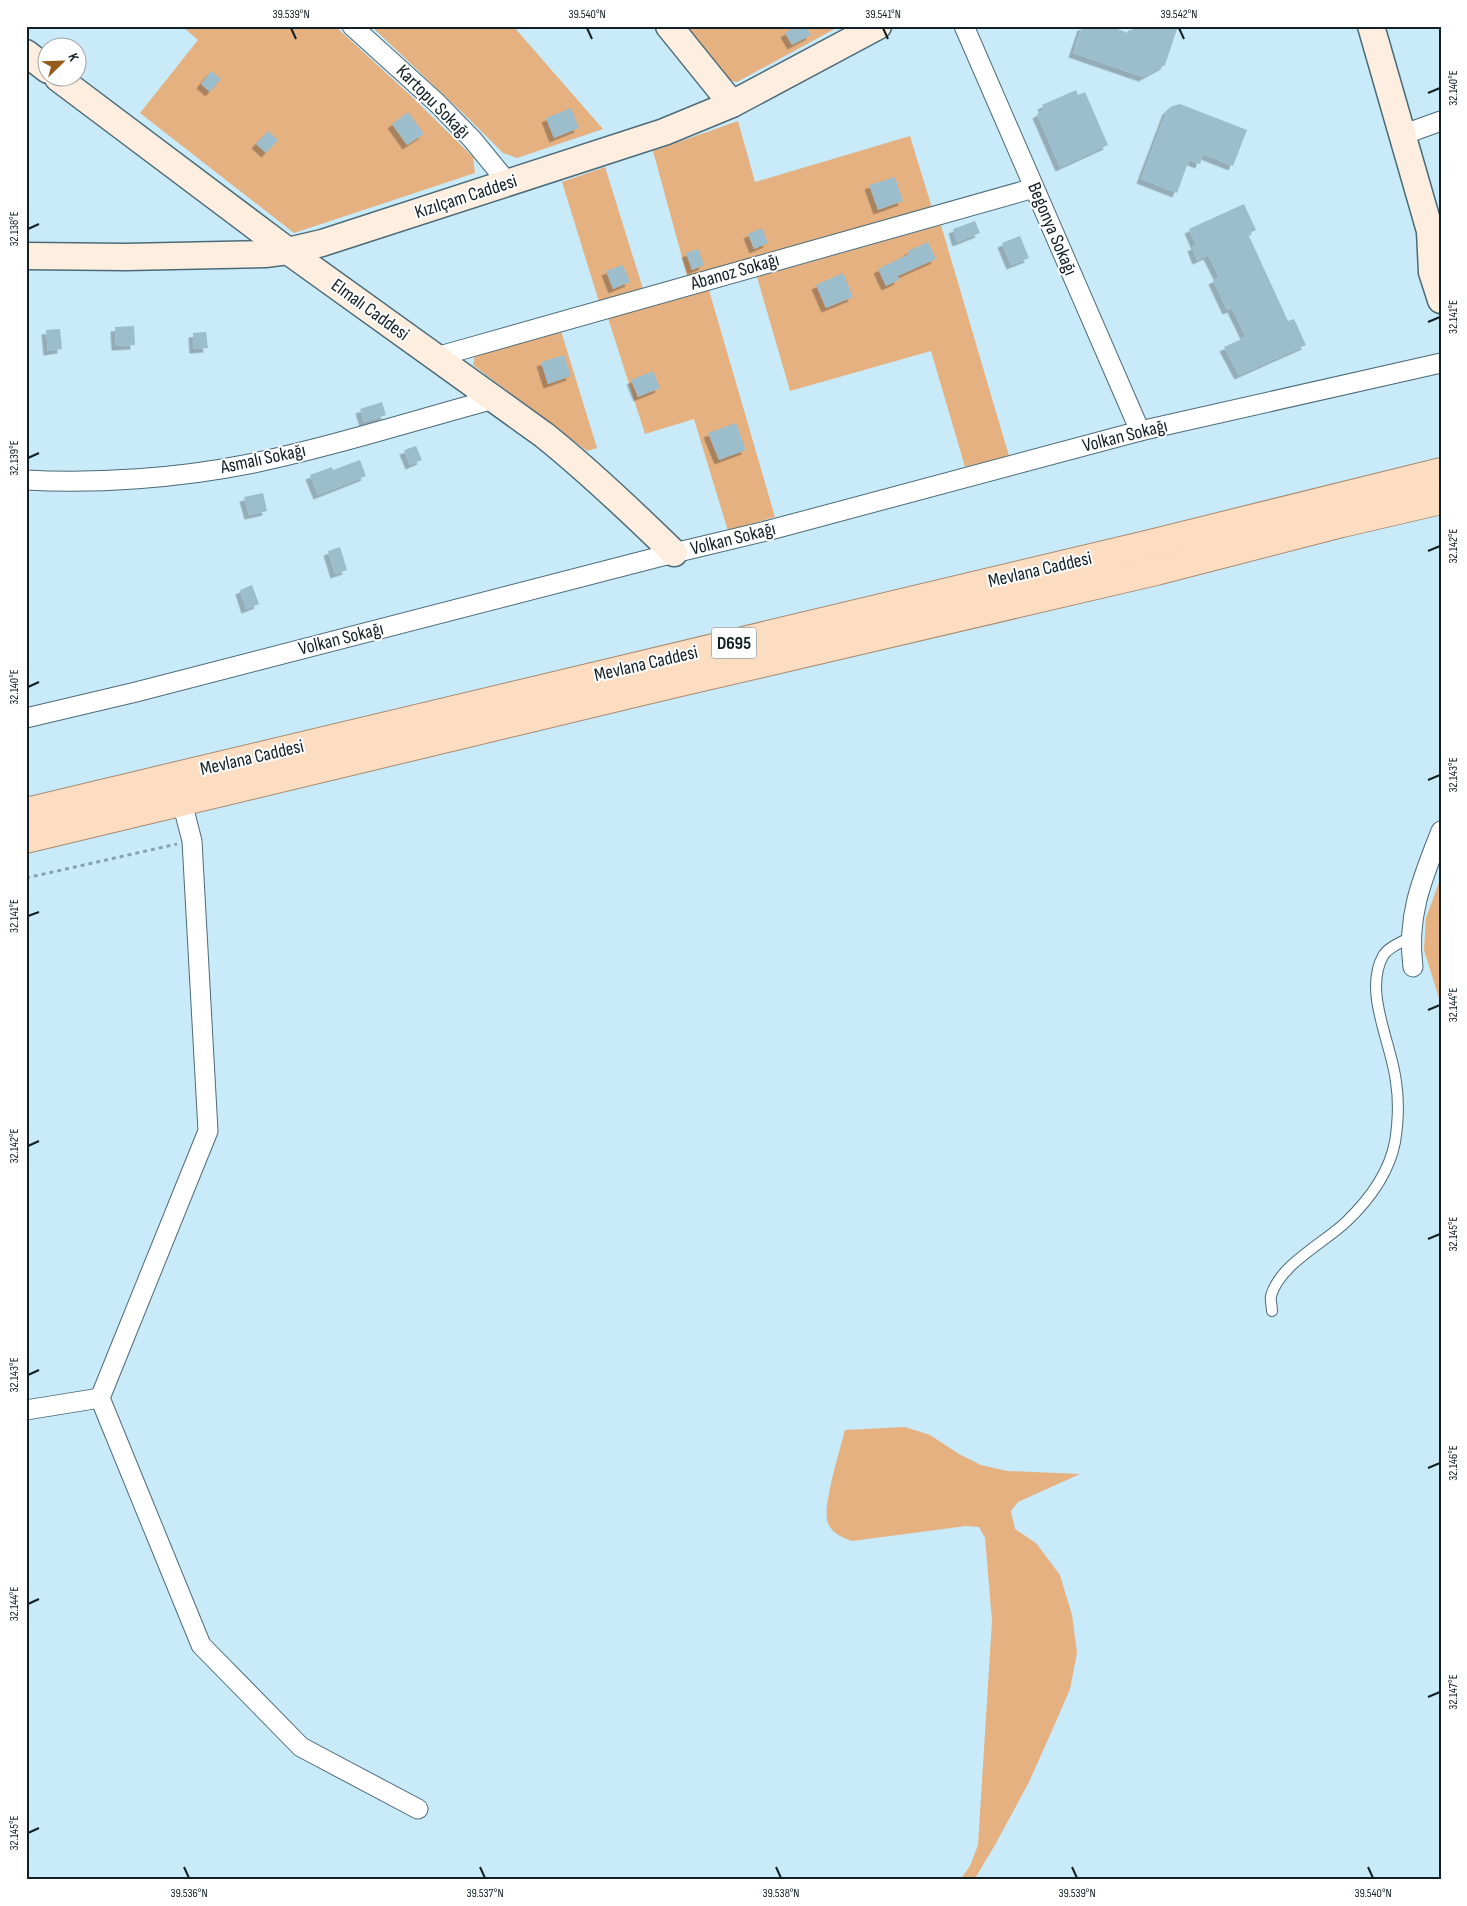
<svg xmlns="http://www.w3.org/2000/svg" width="1467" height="1906" font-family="'Sofia Sans Condensed',sans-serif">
<defs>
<filter id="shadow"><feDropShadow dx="-4.5" dy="4.5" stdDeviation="0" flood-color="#0004"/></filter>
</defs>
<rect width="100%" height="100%" fill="#c8eaf9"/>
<g fill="#e5b181">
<polygon points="182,26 335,26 411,96 473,157 475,173 294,233 140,113 198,40"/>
<polygon points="371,26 513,26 603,129 517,158 503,153 467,117"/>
<polygon points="679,26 840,26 737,82 722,79"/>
<polygon points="738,121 755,182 910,136 932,208 688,279 653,151"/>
<polygon points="605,167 644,292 600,305 562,182"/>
<polygon points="941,225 1009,456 965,467 931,351 790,391 757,277"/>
<polygon points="709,290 775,517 728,531 694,419 645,434 608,318"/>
<polygon points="561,331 597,448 587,451 473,365 475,355"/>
<polygon points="1441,877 1441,998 1439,998 1424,950 1426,918"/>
<path d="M905 1427 930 1435 959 1454 981 1465 1007 1471 1080 1474 1018 1502 1011 1511 1015 1529 1036 1543 1060 1575 1072 1615 1077 1653 1070 1689 1054 1726 1029 1782 995 1845 974 1880H960L970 1866 978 1845 992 1621 985 1538 979 1527 966 1526 852 1541C841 1537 829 1532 827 1519 824 1501 840 1450 845 1430Z"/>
</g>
<g fill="#9cbdcb" filter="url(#shadow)">
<polygon points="797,26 806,26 811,35 792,45 785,33"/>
<polygon points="1082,26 1109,26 1131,34 1133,26 1178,26 1165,65 1143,77 1073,53"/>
<polygon points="211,71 221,79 210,92 201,84"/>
<polygon points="1076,90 1078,95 1085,92 1108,145 1060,167 1037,114 1044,110 1042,105"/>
<polygon points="1180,104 1247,130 1233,166 1203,154 1200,164 1189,160 1177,193 1141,179 1167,110 1172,106"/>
<polygon points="571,108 579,128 554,138 546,118"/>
<polygon points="408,112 424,134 407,145 392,124"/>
<polygon points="268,131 278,140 266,153 256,144"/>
<polygon points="895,177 903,201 878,210 869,185"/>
<polygon points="1244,204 1256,230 1248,234 1288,321 1294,319 1306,345 1239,375 1224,347 1246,337 1232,308 1227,310 1213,280 1219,277 1208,255 1197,260 1192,247 1196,245 1189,229"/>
<polygon points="975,221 980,233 957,242 953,229"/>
<polygon points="762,228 768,243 754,249 748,234"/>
<polygon points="1020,236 1029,258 1011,265 1002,243"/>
<polygon points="928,242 936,259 898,276 899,280 886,286 878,269 909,254 908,251"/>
<polygon points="698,249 704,265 692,270 686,253"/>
<polygon points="623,265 630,282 613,289 606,271"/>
<polygon points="843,273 853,297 826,308 816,285"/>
<polygon points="134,326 135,345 116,346 115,327"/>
<polygon points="60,329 62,349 48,351 46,330"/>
<polygon points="206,332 208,348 194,349 193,333"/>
<polygon points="564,355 571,376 548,384 541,362"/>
<polygon points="653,371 660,388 638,397 631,380"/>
<polygon points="382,402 386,415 364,422 360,409"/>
<polygon points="736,423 746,450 719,460 708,433"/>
<polygon points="416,446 422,460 410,465 404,450"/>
<polygon points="360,460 366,476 318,495 310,475 332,467 333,470"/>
<polygon points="263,493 267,511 249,515 244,497"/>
<polygon points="340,547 347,570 335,574 328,551"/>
<polygon points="252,585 259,604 246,609 240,590"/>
</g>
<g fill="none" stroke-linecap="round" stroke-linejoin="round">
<g stroke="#4c6b78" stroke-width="12">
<path id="lane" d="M1272 1311C1272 1306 1270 1300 1271 1296 1279 1265 1324 1243 1346 1222 1368 1201 1389 1173 1395 1142 1398 1123 1399 1101 1396 1082 1392 1044 1363 992 1383 956 1388 947 1402 942 1411 937"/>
</g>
<g stroke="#4c6b78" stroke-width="21">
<g id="street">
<polyline points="352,26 437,103 472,139 508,183"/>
<polyline points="964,26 1140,431"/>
<polyline points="1402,135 1441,121"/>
<polyline points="436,357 1034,188"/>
<path d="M26 480C97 484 179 478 249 464 331 447 412 421 494 399"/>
<polyline points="26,718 136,692 674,553 770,530 1140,431 1441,363"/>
<polyline points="182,802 192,841 208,1131 100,1398 201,1645 301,1747 418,1809"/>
<path d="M1413 967C1406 916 1423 877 1441 831"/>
<polyline points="26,1410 100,1398"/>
</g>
</g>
<g stroke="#4c6b78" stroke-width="29">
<g id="secondary">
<polyline points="669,26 732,104"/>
<polyline points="1371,26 1430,231 1432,272 1441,300"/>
<polyline points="26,53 48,70"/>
<path d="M58 78 288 251 544 435C590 472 632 512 674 553"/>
<polyline points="26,256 126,257 265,254 288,251 322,243 664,132 732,104 878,26"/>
</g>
</g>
<g stroke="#a98c70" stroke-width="30">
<g id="primary">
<polyline points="26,812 1150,544 1441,472"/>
<polyline points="26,839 668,685 1156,571 1342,523 1441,500"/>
</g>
</g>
<polyline stroke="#88a3ae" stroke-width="3" stroke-dasharray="4 4" stroke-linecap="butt" points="26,878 177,844"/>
<use href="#lane" stroke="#fff" stroke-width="10"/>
<use href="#street" stroke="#fff" stroke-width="19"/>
<use href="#secondary" stroke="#feeee0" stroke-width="26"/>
<use href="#primary" stroke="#fcddc2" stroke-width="28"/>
</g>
<path fill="none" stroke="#121f24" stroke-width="2" d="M291 28 296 39M587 28 592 39M883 28 888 39M1179 28 1184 39M1428 93 1440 88M28 229 39 224M1428 322 1440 317M28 458 39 453M1428 551 1440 546M28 687 39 682M1428 780 1440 775M28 916 39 912M1428 1010 1440 1005M28 1146 39 1141M1428 1239 1440 1234M28 1375 39 1370M1428 1468 1440 1463M28 1604 39 1599M1428 1697 1440 1692M28 1833 39 1828M184 1867 189 1878M480 1867 485 1878M776 1867 781 1878M1072 1867 1077 1878M1368 1867 1373 1878"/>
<g text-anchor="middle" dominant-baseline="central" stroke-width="4" stroke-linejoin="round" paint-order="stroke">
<rect fill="#fff" stroke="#596266" stroke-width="1" x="711.5" y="627.5" width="45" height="31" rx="4"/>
<g font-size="18" font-weight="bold" fill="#121f24">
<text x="734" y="643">D695</text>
</g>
<g font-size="19" fill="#121f24" stroke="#fff">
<text transform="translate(433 102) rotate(45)">Kartopu Sokağı</text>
<text transform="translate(466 197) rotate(-18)">Kızılçam Caddesi</text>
<text transform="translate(1052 229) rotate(67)">Begonya Sokağı</text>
<text transform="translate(735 272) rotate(-16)">Abanoz Sokağı</text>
<text transform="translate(370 310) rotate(36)">Elmalı Caddesi</text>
<text transform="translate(1125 436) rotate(-14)">Volkan Sokağı</text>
<text transform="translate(263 459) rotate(-12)">Asmalı Sokağı</text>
<text transform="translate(733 539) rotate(-14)">Volkan Sokağı</text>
<text transform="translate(1040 570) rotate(-13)">Mevlana Caddesi</text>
<text transform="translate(341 639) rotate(-14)">Volkan Sokağı</text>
<text transform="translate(646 664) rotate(-13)">Mevlana Caddesi</text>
<text transform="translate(252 758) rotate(-13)">Mevlana Caddesi</text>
</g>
</g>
<rect width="1467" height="1906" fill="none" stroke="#ffffff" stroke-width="55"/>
<g transform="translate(62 62) rotate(67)"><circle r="24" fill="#ffffff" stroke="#a0a5a7"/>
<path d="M0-4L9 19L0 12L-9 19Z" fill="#965b1a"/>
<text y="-8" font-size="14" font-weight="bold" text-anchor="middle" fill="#121f24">K</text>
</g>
<rect x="28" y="28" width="1412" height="1850" fill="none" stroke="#121f24" stroke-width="2"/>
<g font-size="12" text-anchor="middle" fill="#121f24">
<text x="291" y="18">39.539°N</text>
<text x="587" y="18">39.540°N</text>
<text x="883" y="18">39.541°N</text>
<text x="1179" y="18">39.542°N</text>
<text transform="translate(1453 88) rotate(-90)" y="4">32.140°E</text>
<text transform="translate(14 229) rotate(-90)" y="4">32.138°E</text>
<text transform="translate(1453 317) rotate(-90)" y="4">32.141°E</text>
<text transform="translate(14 458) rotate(-90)" y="4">32.139°E</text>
<text transform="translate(1453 546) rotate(-90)" y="4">32.142°E</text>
<text transform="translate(14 687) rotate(-90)" y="4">32.140°E</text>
<text transform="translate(1453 775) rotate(-90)" y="4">32.143°E</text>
<text transform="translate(14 916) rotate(-90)" y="4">32.141°E</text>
<text transform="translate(1453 1005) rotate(-90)" y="4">32.144°E</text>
<text transform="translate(14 1146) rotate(-90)" y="4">32.142°E</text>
<text transform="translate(1453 1234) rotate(-90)" y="4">32.145°E</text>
<text transform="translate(14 1375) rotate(-90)" y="4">32.143°E</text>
<text transform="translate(1453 1463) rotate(-90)" y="4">32.146°E</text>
<text transform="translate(14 1604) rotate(-90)" y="4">32.144°E</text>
<text transform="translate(1453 1692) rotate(-90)" y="4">32.147°E</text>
<text transform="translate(14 1833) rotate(-90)" y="4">32.145°E</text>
<text x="189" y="1897">39.536°N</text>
<text x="485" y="1897">39.537°N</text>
<text x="781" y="1897">39.538°N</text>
<text x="1077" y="1897">39.539°N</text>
<text x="1373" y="1897">39.540°N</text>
</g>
</svg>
